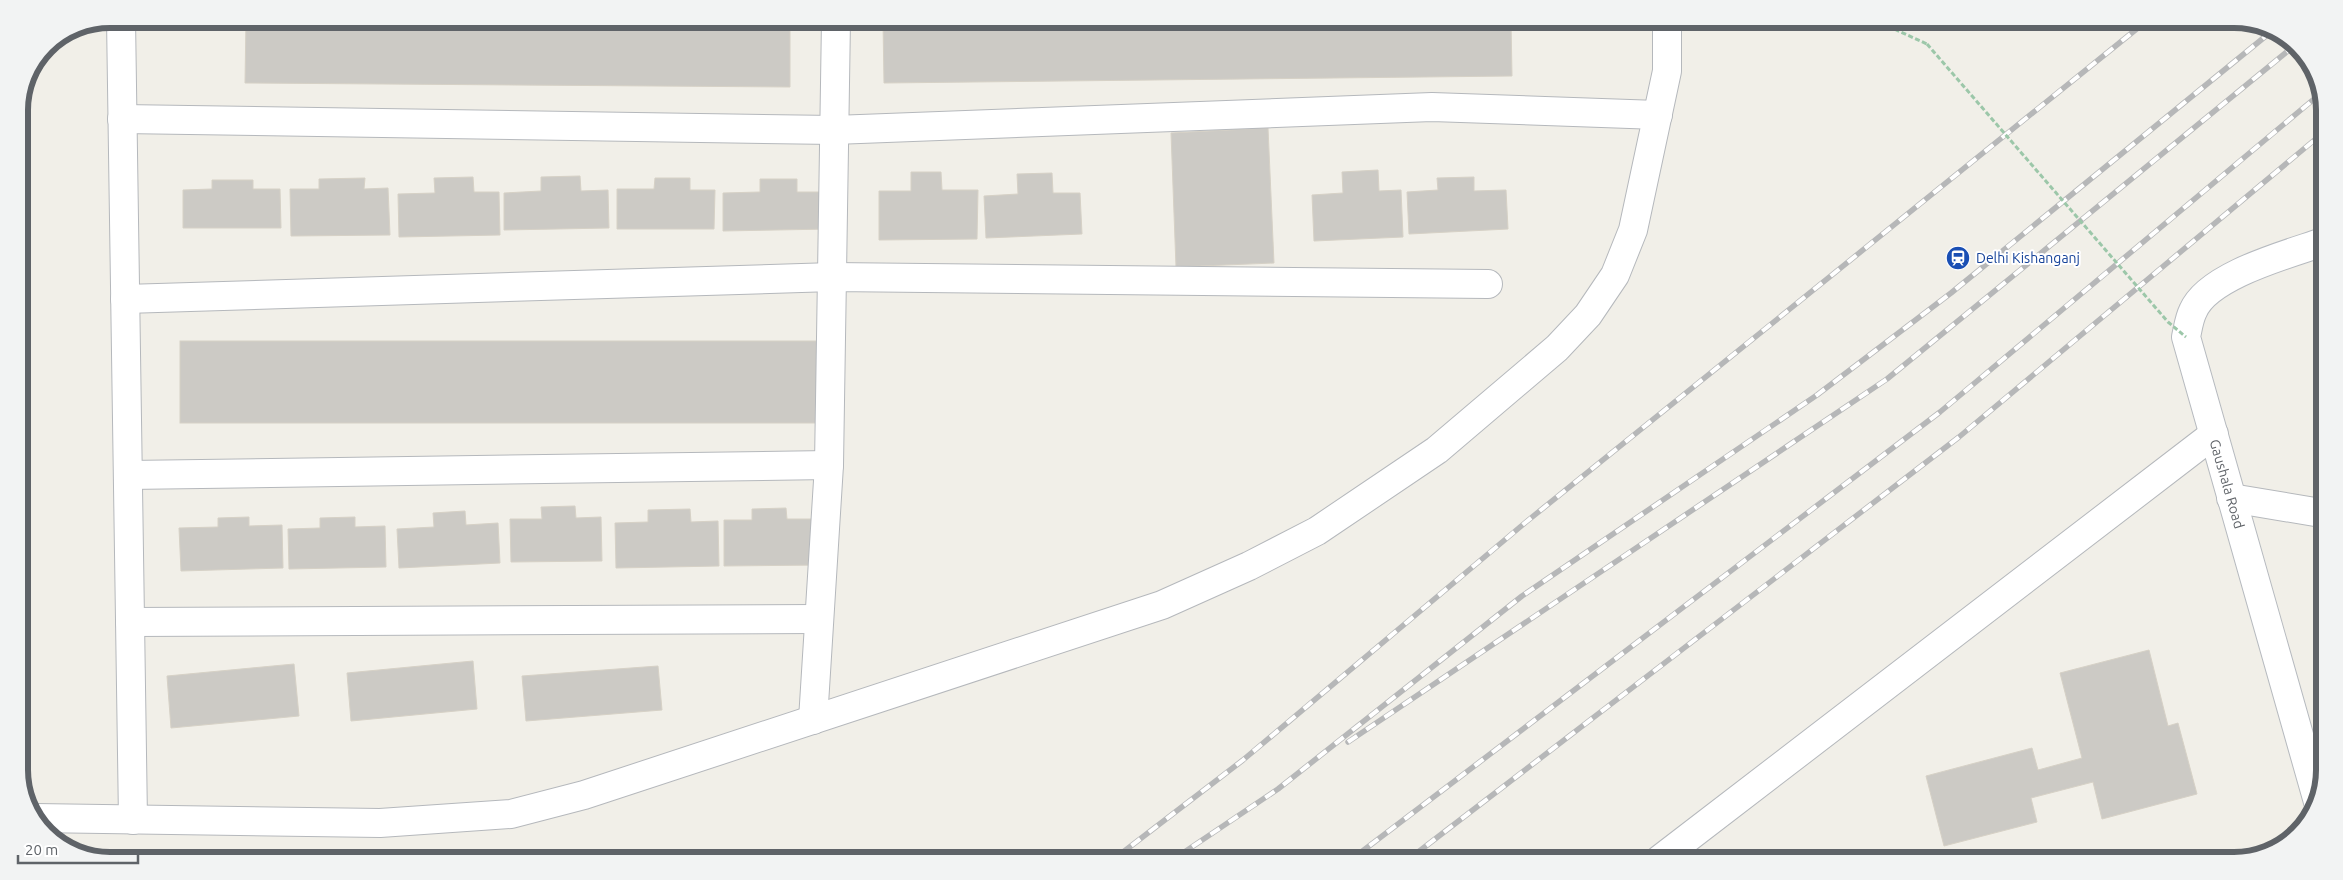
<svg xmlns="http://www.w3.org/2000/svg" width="2343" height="880" font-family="Ubuntu,sans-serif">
<rect width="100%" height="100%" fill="#f1efe8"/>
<g fill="#cccac5" stroke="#d6d1c6">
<polygon points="246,19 790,20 790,87 245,83"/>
<polygon points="883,21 1511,22 1512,76 884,83"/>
<polygon points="1268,128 1274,263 1176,267 1171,133"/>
<polygon points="1378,170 1379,191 1401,190 1403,237 1314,241 1312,195 1343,193 1342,172"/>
<polygon points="911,172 941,172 942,190 978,190 977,239 879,240 879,191 911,191"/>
<polygon points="1052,173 1053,193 1080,193 1082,234 986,238 984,196 1018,194 1017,174"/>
<polygon points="580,176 581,191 608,190 609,228 504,230 504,193 541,191 541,177"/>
<polygon points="473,177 474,192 499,192 500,235 399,237 398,194 435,193 434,178"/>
<polygon points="1474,177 1474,191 1506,190 1508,229 1409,234 1407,192 1438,190 1437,178"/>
<polygon points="365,178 364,189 388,188 390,235 291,236 290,189 319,189 319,179"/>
<polygon points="655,178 690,178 690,190 715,190 714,229 617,229 617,189 654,189"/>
<polygon points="760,179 797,179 797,192 829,192 830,229 723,231 723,193 760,192"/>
<polygon points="212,180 253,180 253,189 280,189 281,228 183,228 183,190 212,189"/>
<rect x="180" y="341" width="642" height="82"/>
<polygon points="575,506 576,518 601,517 602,561 511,562 510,519 542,519 541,507"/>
<polygon points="786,508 787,519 822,519 822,565 724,566 724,520 752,520 752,509"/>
<polygon points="690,509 691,522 718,521 719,566 616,568 615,523 648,522 648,510"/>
<polygon points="465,511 466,525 498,523 500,563 399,568 397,529 434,527 433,513"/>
<polygon points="249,517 249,526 282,525 283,568 181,571 179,528 218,527 218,518"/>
<polygon points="355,517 355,527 385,526 386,567 289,569 288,529 320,528 320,518"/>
<polygon points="2149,650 2168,726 2178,723 2197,794 2102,819 2093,782 2031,798 2037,822 1944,846 1926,776 2032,748 2038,770 2082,758 2060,673"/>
<polygon points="473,661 477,709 351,721 347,673"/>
<polygon points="294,664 299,716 171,728 167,676"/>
<polygon points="658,666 662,710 526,721 522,676"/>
</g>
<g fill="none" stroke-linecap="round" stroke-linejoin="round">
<g stroke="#b5b8bc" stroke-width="30">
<g id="street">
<polyline points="121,19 133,820"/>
<polyline points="122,119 834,130 1432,107 1658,115"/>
<polyline points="125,299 833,277 1488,284"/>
<polyline points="128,475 829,465"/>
<polyline points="2231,498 2321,513"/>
<polyline points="130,622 819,619"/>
<polyline points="813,720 829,465 836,20"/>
<polyline points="35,818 380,823 511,814 584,795 1162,605 1249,566 1317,531 1437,450 1557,348 1588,315 1615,275 1633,230 1667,71 1667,22"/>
<polyline points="1659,860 2214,434"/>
</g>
</g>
<g stroke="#b6babf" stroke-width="30">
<path id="secondary" d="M2318 802 2186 337C2188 328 2189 319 2193 311 2208 275 2289 254 2323 242"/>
</g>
<polyline stroke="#9cc7a9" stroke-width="3" stroke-dasharray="5 2.5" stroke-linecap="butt" points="1881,23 1927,44"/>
<use href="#street" stroke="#fff" stroke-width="28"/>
<use href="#secondary" stroke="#fff" stroke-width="28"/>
<g stroke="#b6b7b8" stroke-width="5.5">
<g id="rail">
<polyline points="1348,742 1887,379 2294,46"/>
<polyline points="1114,859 1243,760 1526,522 2144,23"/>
<polyline points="1174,859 1278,789 1522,596 1817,395 1951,293 2272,31"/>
<polyline points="1352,859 1940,412 2320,94"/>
<polyline points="1409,859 1959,437 2324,132"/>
</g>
</g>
<use href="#rail" stroke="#fff" stroke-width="4" stroke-dasharray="11" stroke-linecap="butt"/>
<polyline stroke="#9cc7a9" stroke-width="3" stroke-dasharray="5 2.5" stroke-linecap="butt" points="1927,44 2168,322 2186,337"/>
</g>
<defs>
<g id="station-disc" transform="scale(1.25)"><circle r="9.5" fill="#1a4fb4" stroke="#fff"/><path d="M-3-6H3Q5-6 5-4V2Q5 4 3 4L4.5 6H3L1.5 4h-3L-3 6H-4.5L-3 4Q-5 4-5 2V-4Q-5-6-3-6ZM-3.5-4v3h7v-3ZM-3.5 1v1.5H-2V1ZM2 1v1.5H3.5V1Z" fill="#fff"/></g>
</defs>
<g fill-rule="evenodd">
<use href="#station-disc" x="1958" y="258"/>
</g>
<g text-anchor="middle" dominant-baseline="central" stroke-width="4" stroke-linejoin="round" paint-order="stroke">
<g font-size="14" fill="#164399" stroke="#fff" text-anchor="start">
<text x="1976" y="258">Delhi Kishanganj</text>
</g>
<g font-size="14" fill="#5f6368" stroke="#fff">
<text transform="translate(2227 484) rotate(74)">Gaushala Road</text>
</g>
</g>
<path d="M0 0H2343V880H0ZM110 28H2234A82 82 0 0 1 2316 110V770A82 82 0 0 1 2234 852H110A82 82 0 0 1 28 770V110A82 82 0 0 1 110 28Z" fill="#f2f3f3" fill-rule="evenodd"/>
<path fill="none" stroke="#5f6368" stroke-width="6" d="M110 28H2234A82 82 0 0 1 2316 110V770A82 82 0 0 1 2234 852H110A82 82 0 0 1 28 770V110A82 82 0 0 1 110 28Z"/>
<path d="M18 855v8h120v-8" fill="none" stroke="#5f6368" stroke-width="2.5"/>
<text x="25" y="855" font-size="15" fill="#5f6368" stroke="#ffffff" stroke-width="4" paint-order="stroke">20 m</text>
</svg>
